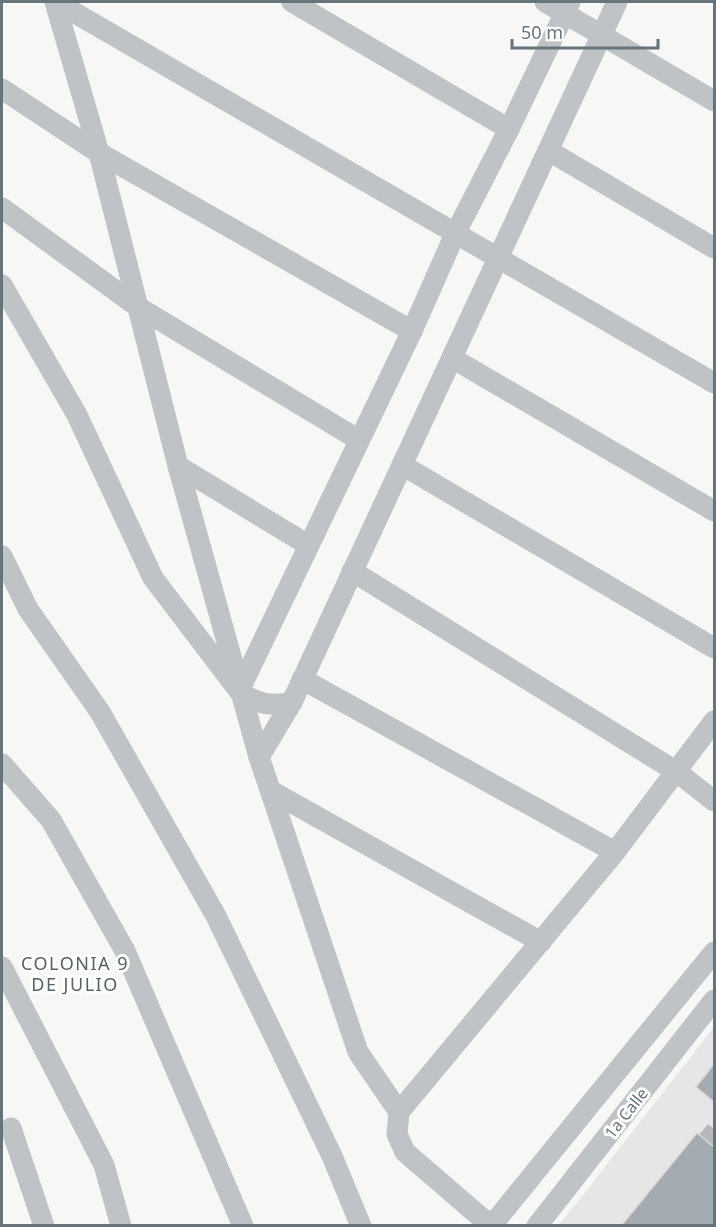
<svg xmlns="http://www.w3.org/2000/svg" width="716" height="1227" font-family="'Noto Sans',sans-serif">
<rect width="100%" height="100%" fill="#f7f7f5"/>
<polygon fill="#e5e6e5" points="714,1027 714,1225 558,1226 583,1195"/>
<polygon fill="#0003" points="708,1124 714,1129 714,1226 623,1226"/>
<g fill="#a5acb1" stroke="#d9d9d7" stroke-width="1.5">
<polygon points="714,1064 714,1102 696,1087"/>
<polygon points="697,1133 714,1147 714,1226 621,1226"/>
</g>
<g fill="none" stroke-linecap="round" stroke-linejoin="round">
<g stroke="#bfc3c6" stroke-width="21">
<polyline points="55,2 99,153 178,466 259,757 358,1052 399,1112"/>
<polyline points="56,2 714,383"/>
<polyline points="292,2 509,129"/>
<polyline points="545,2 714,101"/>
<polyline points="2,89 99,153 412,331"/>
<polyline points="549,151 714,248"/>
<polyline points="2,208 138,307 359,440"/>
<path d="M2 285 77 415 153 578 239 691C256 704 272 707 292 702"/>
<polyline points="452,358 714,511"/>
<polyline points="402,465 714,648"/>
<polyline points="178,466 308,545"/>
<polyline points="2,556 28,609 100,712 216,916 332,1156 361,1226"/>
<polyline points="352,571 677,772 714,801"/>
<polyline points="302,679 615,852"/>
<polyline points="239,691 412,331 455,234 509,129 570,2"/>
<polyline points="714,721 615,852 399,1112 397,1134 405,1152 484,1220 490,1221 497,1219 714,952"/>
<polyline points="259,757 292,702 617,2"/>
<polyline points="2,764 51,820 125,951 243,1226"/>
<polyline points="271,791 541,942"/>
<polyline points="2,967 104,1165 121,1226"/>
<polyline points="11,1128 44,1226"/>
<polyline points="537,1226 714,1000"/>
</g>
</g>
<g text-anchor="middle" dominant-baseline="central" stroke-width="6" stroke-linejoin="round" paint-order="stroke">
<g font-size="16" fill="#66747c" stroke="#fff">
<text transform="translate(626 1113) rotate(-52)">1a Calle</text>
</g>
<g font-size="18" letter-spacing="1.5" fill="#576268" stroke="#fff">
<text x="75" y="963">COLONIA 9<tspan x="75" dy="21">DE JULIO</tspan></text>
</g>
</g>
<rect width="716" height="1227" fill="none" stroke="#66747c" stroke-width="6"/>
<path d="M512 39v9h146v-9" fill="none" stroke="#66747c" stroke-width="3"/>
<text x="521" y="39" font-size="18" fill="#66747c" stroke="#ffffff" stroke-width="4.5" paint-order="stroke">50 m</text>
</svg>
